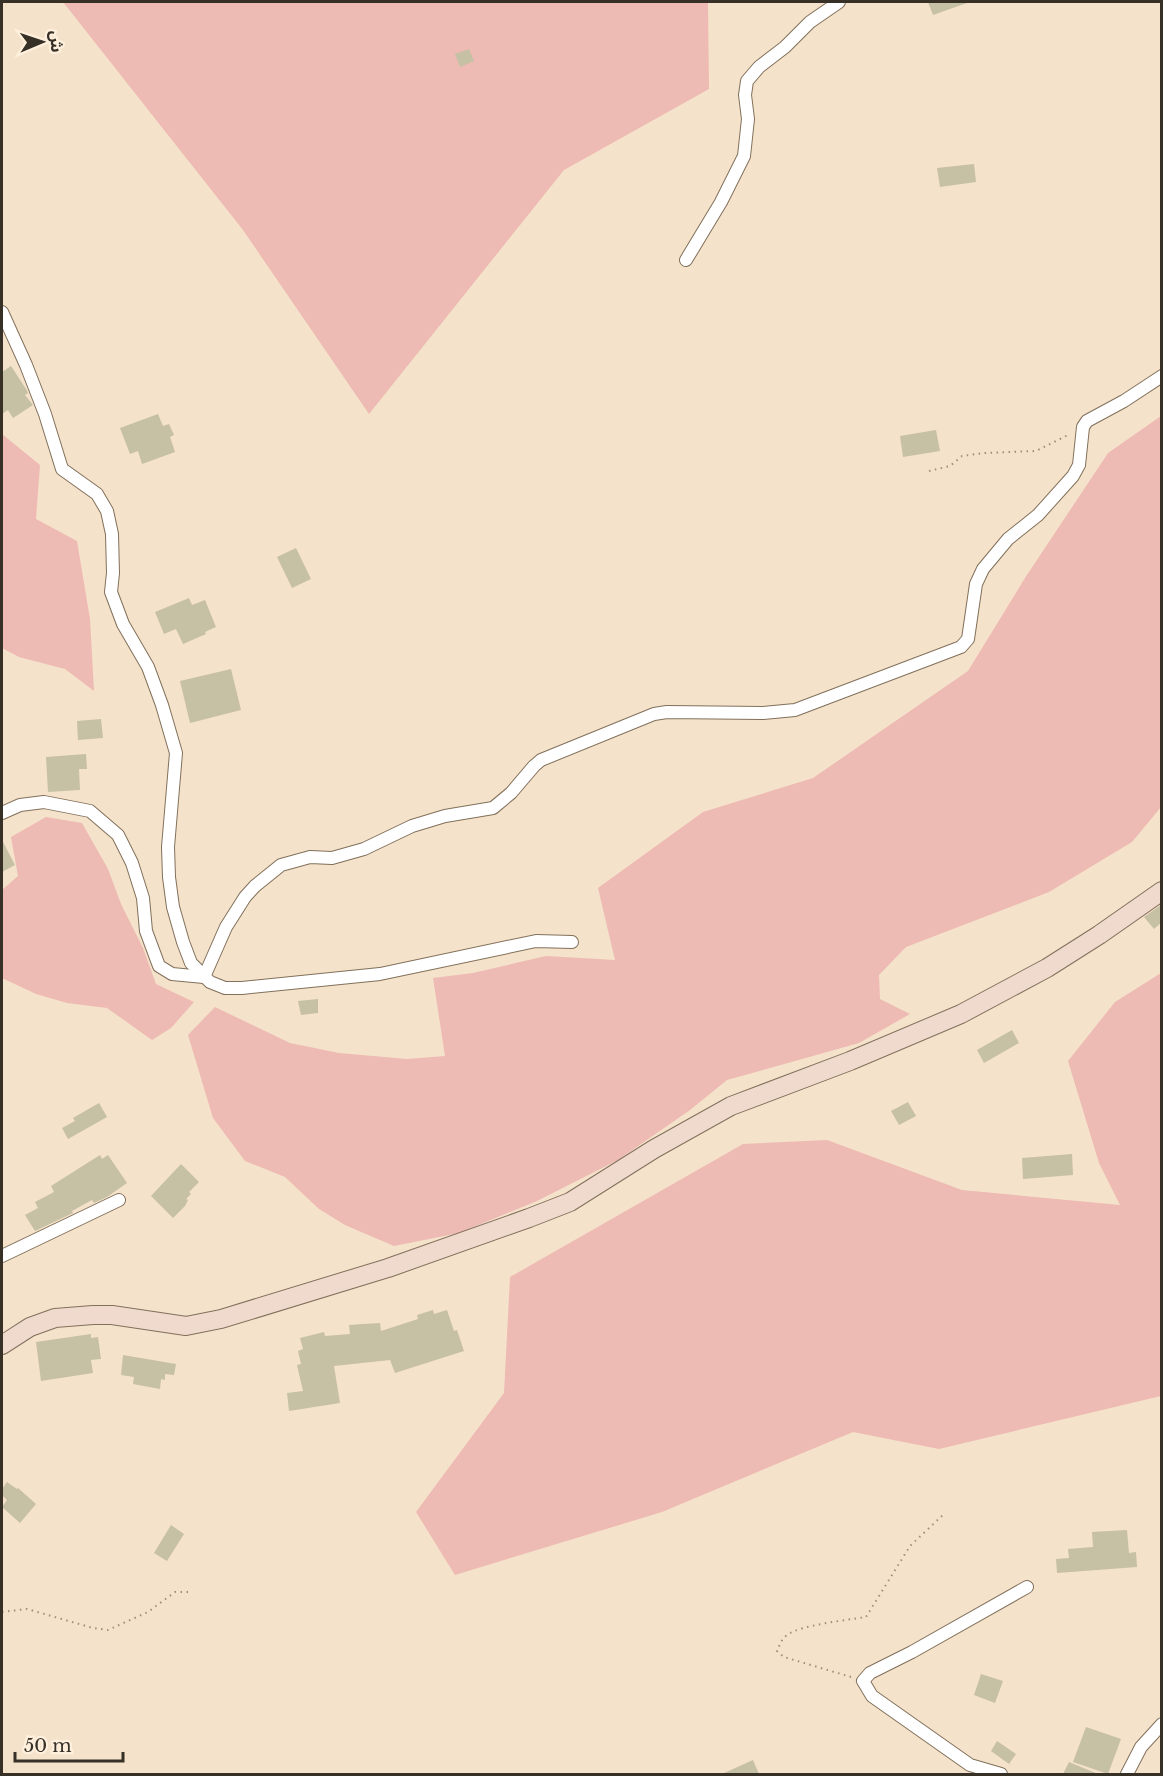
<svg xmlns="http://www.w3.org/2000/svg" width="1163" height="1776" font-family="'Libre Baskerville','Noto Sans Arabic',serif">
<rect width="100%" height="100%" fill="#f5e2ca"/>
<g fill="#eebab4">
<polygon points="63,2 708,2 709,89 564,170 369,414 243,230"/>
<polygon points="1161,416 1161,807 1132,842 1049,892 906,947 879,975 880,999 910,1014 859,1043 727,1080 690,1110 618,1160 537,1201 459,1233 394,1246 345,1225 319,1209 285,1177 245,1161 213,1118 188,1035 215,1007 290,1043 339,1053 407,1059 445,1056 433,978 473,973 546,956 615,960 598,888 703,812 813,778 968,671 1025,578 1108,453"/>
<polygon points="2,434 40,465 36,519 77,541 90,619 94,691 65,669 19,657 2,648"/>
<polygon points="46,817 82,823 108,869 121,904 143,948 156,984 194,1002 171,1028 152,1040 107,1008 67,1003 36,994 2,978 2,890 18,876 11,837"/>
<polygon points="1161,973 1161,1396 939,1449 853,1432 662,1512 455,1575 416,1512 504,1393 510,1277 743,1144 827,1140 962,1190 1120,1205 1099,1163 1068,1061 1115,1002"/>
</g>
<g fill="#c6c0a5">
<polygon points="928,2 967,2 967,3 933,15"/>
<polygon points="469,49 474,61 460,67 455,54"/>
<polygon points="974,164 976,182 940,187 937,168"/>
<polygon points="11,366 26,389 28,393 25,395 33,405 13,418 8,410 2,414 2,372"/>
<polygon points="158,414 163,426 169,424 174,435 170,437 175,452 142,464 138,451 130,454 120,428"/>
<polygon points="936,430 940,451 903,457 900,436"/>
<polygon points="296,548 311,579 292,588 277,557"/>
<polygon points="189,598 192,605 205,600 216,627 205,632 206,634 183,644 176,629 164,634 155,612"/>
<polygon points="231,669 241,710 190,723 180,681"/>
<polygon points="101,719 103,738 78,740 77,721"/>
<polygon points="86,754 87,769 79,769 80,790 48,792 46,757"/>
<polygon points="2,840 15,865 2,872"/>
<polygon points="1161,905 1161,923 1154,929 1144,917"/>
<polygon points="318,999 318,1013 301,1015 298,1001"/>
<polygon points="1012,1030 1019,1043 984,1063 977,1050"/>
<polygon points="908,1102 916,1116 899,1125 891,1111"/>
<polygon points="99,1103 107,1117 68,1139 62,1128 75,1121 73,1118"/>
<polygon points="1072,1154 1073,1175 1023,1179 1022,1158"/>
<polygon points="100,1155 102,1159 108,1155 127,1183 107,1197 94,1203 92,1200 72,1211 73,1213 35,1231 25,1215 38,1208 35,1202 54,1192 51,1186"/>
<polygon points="181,1164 199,1182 189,1192 191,1194 186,1199 188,1200 185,1206 173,1218 151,1196"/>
<polygon points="433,1310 434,1314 447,1310 454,1331 457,1330 464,1351 395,1373 390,1360 334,1366 340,1403 289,1411 287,1393 303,1391 297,1365 301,1364 298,1351 303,1349 300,1338 324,1332 325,1336 350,1334 349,1325 363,1324 380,1323 381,1331 418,1319 417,1315"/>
<polygon points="91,1334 91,1338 98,1337 101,1359 91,1360 93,1373 41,1381 36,1342"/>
<polygon points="123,1355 176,1364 174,1375 165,1374 165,1380 161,1379 160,1389 133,1384 134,1377 121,1375"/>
<polygon points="7,1482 17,1489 18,1488 36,1504 20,1523 2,1507 7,1500 2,1495 2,1489"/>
<polygon points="171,1525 184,1534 167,1561 154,1553"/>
<polygon points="1127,1530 1129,1553 1136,1552 1137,1567 1057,1573 1056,1559 1069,1558 1068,1549 1093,1547 1092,1532"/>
<polygon points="981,1674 1003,1681 995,1703 974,1695"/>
<polygon points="1086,1727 1121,1739 1108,1774 1073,1762"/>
<polygon points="997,1741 1016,1754 1009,1764 991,1751"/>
<polygon points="753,1760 759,1774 722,1774"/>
<polygon points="1069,1762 1098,1774 1063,1774"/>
</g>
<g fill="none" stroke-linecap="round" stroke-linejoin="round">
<g stroke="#81705b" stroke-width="14">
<g id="minor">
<polyline points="686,260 721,202 744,156 748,119 745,95 747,81 759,67 785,47 810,22 839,2"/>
<polyline points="2,312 26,365 45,414 62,469 97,494 107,511 112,534 113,573 111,592 123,624 148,667 162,705 176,753 168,847 169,877 173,907 183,942 191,963 210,982 225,988 242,988 380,974 536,941 572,942"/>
<polyline points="2,813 20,805 44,802 90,811 118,835 132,863 143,898 146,931 159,966 172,974 204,977 226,927 245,897 255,886 281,865 310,857 332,858 364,849 412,826 445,816 493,808 511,793 534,766 541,760 654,714 667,712 763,713 795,710 961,647 968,639 976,584 983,569 1008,539 1038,515 1073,476 1079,465 1083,427 1087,421 1124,401 1162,376"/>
<polyline points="2,1256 119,1200"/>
<polyline points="1001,1774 970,1765 872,1696 863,1681 870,1673 912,1652 1027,1587"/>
<polyline points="1127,1774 1141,1747 1162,1724"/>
</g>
</g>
<g stroke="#81705b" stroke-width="20">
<polyline id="secondary" points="2,1345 30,1327 55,1318 93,1315 112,1315 186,1326 221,1319 388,1268 529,1218 570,1202 654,1149 731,1106 850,1061 961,1014 1047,968 1099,935 1162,891"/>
</g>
<g stroke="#9d8f7e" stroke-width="2" stroke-dasharray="1.5 4.5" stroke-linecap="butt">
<polyline points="929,471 950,466 962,456 984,453 1036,451 1070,434"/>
<polyline points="2,1612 27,1609 93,1628 108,1630 148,1612 175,1592 191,1592"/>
<path d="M851 1677 784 1657 777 1651C780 1644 781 1640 787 1635 800 1625 848 1620 866 1617L910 1546 945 1513"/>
</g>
<use href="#minor" stroke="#fff" stroke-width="12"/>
<use href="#secondary" stroke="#f0d9cd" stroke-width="18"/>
</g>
<rect width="1163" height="1776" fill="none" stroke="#373027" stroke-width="6"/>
<g transform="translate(42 42) rotate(88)" stroke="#fff0dd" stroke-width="4.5" paint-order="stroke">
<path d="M0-4.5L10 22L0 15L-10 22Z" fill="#373027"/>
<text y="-9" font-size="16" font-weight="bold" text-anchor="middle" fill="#373027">ش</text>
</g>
<path d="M15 1752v9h108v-9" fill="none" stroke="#373027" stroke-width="3"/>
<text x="24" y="1752" font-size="18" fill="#373027" stroke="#fff0dd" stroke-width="4.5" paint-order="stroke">50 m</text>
</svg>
